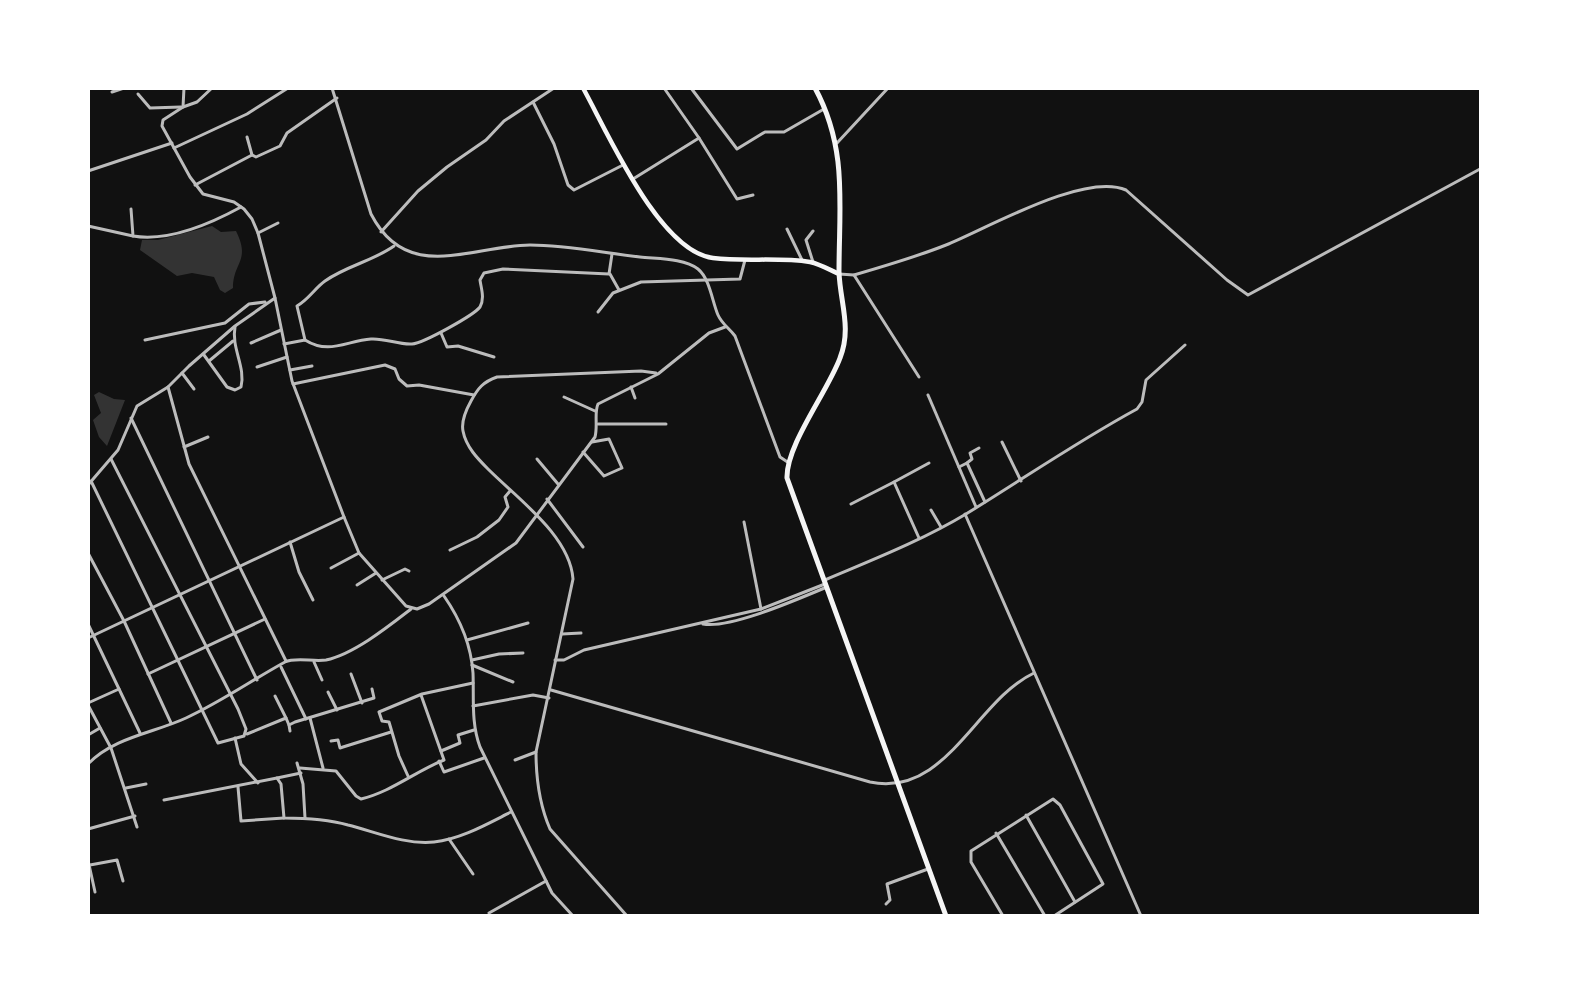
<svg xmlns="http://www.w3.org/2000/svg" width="1569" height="1004" font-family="Quicksand,sans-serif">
<rect width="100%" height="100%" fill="#111"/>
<g fill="#333">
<path d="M212 226 221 232 236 231C251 261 233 262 233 288L225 293 220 290 214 277 192 273 177 276 140 250 142 240H158Z"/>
<polygon points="99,392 114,399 125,400 107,446 99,437 93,420 101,413 94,395"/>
</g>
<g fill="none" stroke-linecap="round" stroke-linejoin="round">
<g stroke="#bcbcbc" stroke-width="3">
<path d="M184 88 183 107 163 120 162 126 190 177 203 194 234 202 244 209 252 219 258 233 275 298 292 381 344 517 359 553 406 606 417 609 429 604 516 543 595 437C598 426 594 413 598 404L658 374 709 333 725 327"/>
<path d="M332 88 371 214C407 284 470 246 530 245 566 245 604 253 640 257 657 259 684 258 698 269 710 279 712 301 718 315 722 324 729 328 735 336L780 457 789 463"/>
<polyline points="691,88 737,149 765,132 784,132 824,109"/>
<polyline points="112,92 124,88"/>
<polyline points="138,94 150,108 181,107"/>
<polyline points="533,102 554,144 568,185 574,190 623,165"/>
<polyline points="183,107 197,102 212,88"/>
<polyline points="699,138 737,199 753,195"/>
<polyline points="837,143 888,88"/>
<polyline points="174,148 247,114 288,88"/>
<polyline points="252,155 256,157 280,146 287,133 337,98"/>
<polyline points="88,171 172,143"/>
<polyline points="633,179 699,138 664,88"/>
<polyline points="195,185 252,155 247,137"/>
<path d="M131 209 133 236C169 242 210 224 241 207"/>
<polyline points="88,226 133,236"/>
<polyline points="787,229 802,260"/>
<polyline points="813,231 806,240 813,262"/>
<polyline points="381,232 418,191 447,167 486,140 504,121 554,88"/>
<polyline points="258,233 278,223"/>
<polyline points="610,274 619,290"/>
<path d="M839 274 854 275C885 266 916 257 946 245 988 228 1084 172 1126 190L1227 280 1248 295 1480 169"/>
<polyline points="854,275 919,377"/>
<polyline points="598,312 613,293 641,282 740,279 745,260"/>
<polyline points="441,333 447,347 458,346 494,357"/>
<polyline points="145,340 225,323 249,304 265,302"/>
<path d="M305 340 297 306C309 299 315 288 325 281 346 266 373 261 394 246"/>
<polyline points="251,343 281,330"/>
<path d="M284 344 305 340C329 355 346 341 371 339 385 338 399 345 412 344 424 343 474 315 480 307 485 298 481 288 480 280L484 273 503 269 609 274 612 254"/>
<path d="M204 355 227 387 235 390 241 387C246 367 231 348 235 327"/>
<polyline points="209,361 233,341"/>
<polyline points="257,367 287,357"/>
<polyline points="290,370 312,366"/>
<polyline points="182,373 194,389"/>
<polyline points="293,384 385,365 395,369 399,379 407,386 419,385 474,395"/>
<polyline points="168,387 189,464 286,661"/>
<polyline points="631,387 635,398"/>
<polyline points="928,395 976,507"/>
<polyline points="564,397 595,411"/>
<polyline points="131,418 257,680"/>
<polyline points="598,424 666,424"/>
<polyline points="1002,442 1021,481"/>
<polyline points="184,447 208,437"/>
<polyline points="583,452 604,476 622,468 609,439 592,442"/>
<polyline points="537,459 558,484"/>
<polyline points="967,463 972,459 970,453 979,448"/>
<polyline points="959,467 967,463 985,502"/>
<polyline points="91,481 218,743 244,736 246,729 238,709 111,459"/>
<polyline points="894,482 929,463"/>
<polyline points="88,485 118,450 137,406 168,387 189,366 235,326 275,298"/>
<polyline points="547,499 583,547"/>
<polyline points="851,504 894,482 919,538"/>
<polyline points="931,510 941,527"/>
<polyline points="965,514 1141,916"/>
<polyline points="744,522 761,609"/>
<polyline points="290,542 299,572 313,600"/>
<polyline points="450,550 477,537 499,520 508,507 505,497 510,491"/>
<polyline points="88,553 124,621 171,723"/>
<polyline points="331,568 359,553"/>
<polyline points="382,580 405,569 409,571"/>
<path d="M825 580C872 560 921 541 966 514 1023 479 1078 441 1137 409L1142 402 1146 380 1185 345"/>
<polyline points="357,585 376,573"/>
<path d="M444 596C460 619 471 644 473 673 474 698 471 723 480 747L552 893 573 916"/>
<polyline points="88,624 140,733"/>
<path d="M703 624C731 629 800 598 827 587"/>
<polyline points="562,634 581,633"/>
<polyline points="88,638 344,517"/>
<polyline points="467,640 528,623"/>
<polyline points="472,660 499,654 523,653"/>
<polyline points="555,660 564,660 584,650 761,609 825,584"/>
<polyline points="314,662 322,680"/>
<polyline points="472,665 513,682"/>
<polyline points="281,667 306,719"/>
<polyline points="148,674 265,619"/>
<polyline points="351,674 362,703"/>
<path d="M551 690 870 782C946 798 976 700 1034 673"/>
<polyline points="328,692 337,710"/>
<polyline points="275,696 286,718"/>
<polyline points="88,703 119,689"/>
<polyline points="88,705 111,748 137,827"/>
<polyline points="473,706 533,695 549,698"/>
<polyline points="310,718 323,768"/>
<polyline points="290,731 289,725 295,722 374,698 372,689"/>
<polyline points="247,734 286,718 289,725"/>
<polyline points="88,735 100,728"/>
<polyline points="235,738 241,764 258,783"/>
<polyline points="331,741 338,740 340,748 343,747 391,732"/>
<polyline points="441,751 460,743 458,735 474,730"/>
<polyline points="515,760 536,752"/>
<polyline points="439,761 444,772 484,758"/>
<polyline points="297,763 303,784 305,818"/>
<path d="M88 764C114 737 154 733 186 718 221 702 252 680 285 662 295 657 314 662 326 660 354 654 389 626 411 609"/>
<path d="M300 768 336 771 356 796 361 799C391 792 416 771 444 760L421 695"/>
<polyline points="408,776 399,756 389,722 382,721 379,712 422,694 473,683"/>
<polyline points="277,778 301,773"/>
<polyline points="238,787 241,821 284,818"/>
<polyline points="126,788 146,784"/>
<path d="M164 800 277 778 281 784 284 818C305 818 327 819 348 825 376 832 405 845 434 842 461 839 487 824 511 812"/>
<polyline points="1026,815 1075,902"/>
<polyline points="88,829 135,816"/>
<polyline points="996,833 1045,916"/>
<polyline points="449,839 473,874"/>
<polyline points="88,860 95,892"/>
<polyline points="90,865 117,860 123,881"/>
<polyline points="886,904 890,900 887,884 928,869"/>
<polyline points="489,913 546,881"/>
<path d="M627 916 550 829C540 806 536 777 536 752L573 579C570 536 518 499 488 469 478 459 466 447 463 431 461 421 466 410 471 401 478 388 483 382 497 377L641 371 656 373"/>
<polyline points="1003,916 971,862 971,851 1053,799 1060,805 1103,884 1054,916"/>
</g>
<path stroke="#f5f5f5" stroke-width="4.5" d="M583 88C608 133 659 251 713 258 745 262 778 257 810 262 820 264 830 270 839 274"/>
<path stroke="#f5f5f5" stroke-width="5" d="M815 88C848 149 839 205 839 272 840 302 852 328 840 358 828 391 786 445 787 478L946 916"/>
</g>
<rect width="1569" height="1004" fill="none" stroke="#ffffff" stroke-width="180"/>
</svg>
